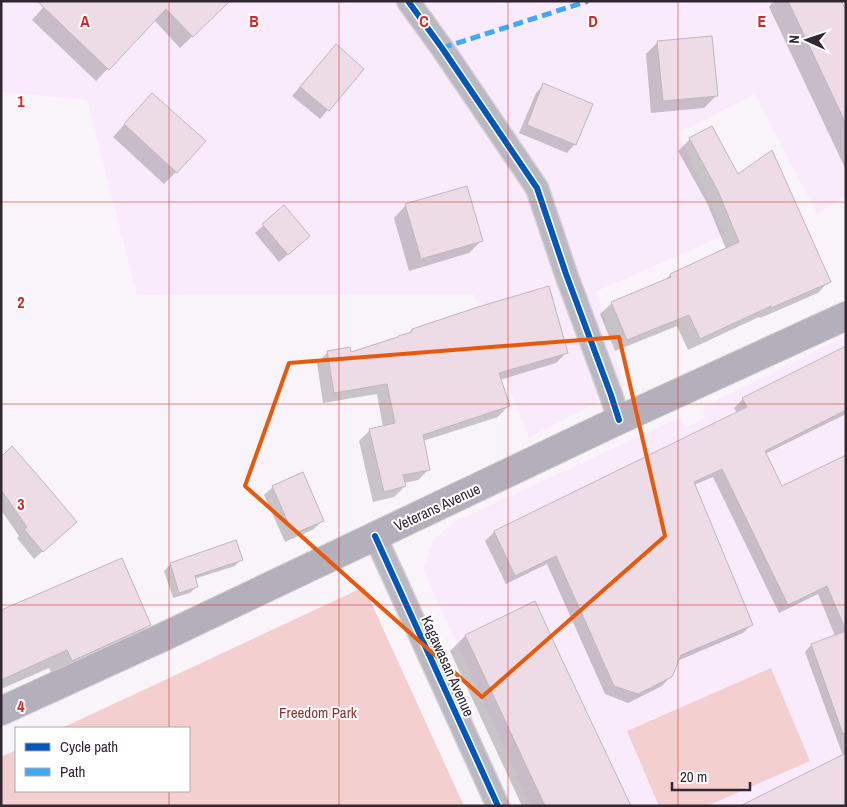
<svg xmlns="http://www.w3.org/2000/svg" width="847" height="807" font-family="'Archivo Narrow',sans-serif">
<rect width="100%" height="100%" fill="#f9f4f9"/>
<g fill="#faebfc">
<polygon points="1,1 846,1 846,196 817,214 755,94 678,133 725,235 597,291 624,386 611,395 529,438 473,294 137,295 87,100 1,92"/>
<polygon points="846,336 846,806 531,806 423,569 434,539 456,521 679,418 687,427 705,418 703,411 705,406"/>
</g>
<g fill="#f3cfcf">
<polygon points="364,587 464,806 1,806 1,757 16,750 16,791 189,791 189,728 62,728"/>
<polygon points="771,668 810,761 707,806 659,806 627,731"/>
</g>
<g fill="#0003">
<polygon points="49,1 222,8 180,48 154,20 96,81 32,20"/>
<polygon points="774,1 840,1 846,13 846,170 769,7"/>
<polygon points="658,42 716,96 704,108 651,113 646,54"/>
<polygon points="328,54 363,69 320,119 292,96"/>
<polygon points="544,85 575,144 567,153 519,133 536,93"/>
<polygon points="140,107 176,172 164,184 113,137"/>
<polygon points="690,139 738,175 829,281 818,293 760,318 759,317 688,350 677,326 615,351 600,314 612,303 663,282 670,275 726,249 707,203 678,151"/>
<polygon points="406,205 481,241 469,253 409,271 394,218"/>
<polygon points="284,207 300,244 279,262 255,233"/>
<polygon points="412,330 567,352 556,363 500,380 508,406 498,417 423,441 428,470 418,480 404,483 405,486 394,497 373,502 359,441 370,430 383,427 377,394 323,403 317,363 328,352 350,353 408,334"/>
<polygon points="846,348 846,414 765,454 781,488 846,456 846,806 843,756 805,652 811,645 835,636 818,594 779,613 713,477 694,485 752,624 743,633 677,661 671,676 662,686 628,703 605,694 547,564 506,584 485,541 494,532 737,413 734,408 743,399"/>
<polygon points="1,458 67,530 34,559 17,538 19,536 1,510"/>
<polygon points="273,487 322,521 314,529 285,542 264,495"/>
<polygon points="241,559 235,566 194,579 197,586 190,593 173,598 164,571 171,564"/>
<polygon points="1,611 149,625 131,644 54,679 49,668 1,689"/>
<polygon points="465,636 630,806 522,806 450,651"/>
</g>
<g fill="#eddce5" stroke="#c0b7bc">
<polygon points="37,1 230,1 193,37 166,9 109,70"/>
<polygon points="788,1 841,1 846,10 846,124"/>
<polygon points="712,36 718,96 663,101 657,41"/>
<polygon points="336,44 364,69 329,111 300,87"/>
<polygon points="543,83 593,104 576,145 527,125"/>
<polygon points="152,93 206,141 177,173 124,124"/>
<polygon points="712,126 738,174 772,150 831,282 771,308 771,306 700,339 689,315 627,340 611,302 671,277 670,274 739,242 718,191 689,138"/>
<polygon points="467,186 483,241 421,259 405,204"/>
<polygon points="284,205 310,236 288,255 262,224"/>
<polygon points="549,286 568,353 499,373 510,406 423,435 430,470 403,475 406,486 384,492 369,429 395,423 387,384 334,393 327,351 350,347 351,352 398,337 398,336 412,332 412,329 478,307"/>
<polygon points="846,346 846,410 765,451 782,486 846,455 846,631 827,586 788,605 722,469 694,482 753,625 681,655 672,677 638,694 614,686 556,556 515,576 494,531 747,407 742,398"/>
<polygon points="12,446 52,492 77,522 43,552 24,529 27,527 1,490 1,457"/>
<polygon points="303,472 324,521 293,534 272,486"/>
<polygon points="236,540 243,560 195,576 198,587 179,593 170,563"/>
<polygon points="122,558 151,625 72,661 67,650 1,680 1,610"/>
<polygon points="535,601 556,647 631,806 545,806 465,635"/>
<polygon points="846,631 846,733 843,734 811,644"/>
<polygon points="846,753 846,806 740,806"/>
</g>
<g fill="none" stroke-linecap="round" stroke-linejoin="round">
<g stroke="#d4d0d4" stroke-width="25">
<g id="street">
<polyline points="408,1 442,48 537,188 566,274 611,395 619,420"/>
<polyline points="375,536 498,806"/>
</g>
</g>
<g stroke="#d4d0d4" stroke-width="30">
<polyline id="primary" points="1,711 163,637 619,420 846,316"/>
</g>
<use href="#street" stroke="#bab8c2" stroke-width="22"/>
<use href="#primary" stroke="#b3afbb" stroke-width="28"/>
<polyline stroke="#3fa9f5" stroke-width="5" stroke-dasharray="10 5" stroke-linecap="butt" points="442,48 588,1"/>
<g stroke="#fff" stroke-width="9">
<g id="cycleway">
<polyline points="408,1 442,48 537,188 566,274 611,395 619,420"/>
<polyline points="375,536 498,806"/>
</g>
</g>
<use href="#cycleway" stroke="#0057b8" stroke-width="6"/>
</g>
<path fill="none" stroke="#e8590c" stroke-width="4" stroke-linejoin="round" d="M619 337 665 536 482 697 245 486 289 363Z"/>
<path fill="none" stroke="#d62828" stroke-width="1" stroke-opacity="0.55" d="M169 1V728M339 1V806M508 1V806M678 1V806M1 202H846M1 404H846M1 605H846M169 791V806"/>
<g text-anchor="middle" dominant-baseline="central" stroke-width="4" stroke-linejoin="round" paint-order="stroke">
<g font-size="15" fill="#302731" stroke="#fff">
<text transform="translate(437 507) rotate(-25)">Veterans Avenue</text>
<text transform="translate(448 666) rotate(66)">Kagawasan Avenue</text>
</g>
<g font-size="15" fill="#8b3333" stroke="#fff">
<text x="318" y="712">Freedom Park</text>
</g>
</g>
<g font-size="16" text-anchor="middle" font-weight="bold" fill="#d62828" stroke="#fff" stroke-width="4" stroke-linejoin="round" paint-order="stroke">
<text x="85" y="27">A</text>
<text x="254" y="27">B</text>
<text x="424" y="27">C</text>
<text x="593" y="27">D</text>
<text x="762" y="27">E</text>
<text x="21" y="107">1</text>
<text x="21" y="308">2</text>
<text x="21" y="510">3</text>
<text x="21" y="712">4</text>
</g>
<rect width="847" height="807" fill="none" stroke="#302731" stroke-width="5"/>
<rect x="15" y="727" width="175" height="65" fill="#ffffff" stroke="#aca9ad"/>
<rect x="25" y="743" width="25" height="8" fill="#0057b8" stroke="#aca9ad"/>
<text x="60" y="752" font-size="15" fill="#302731">Cycle path</text>
<rect x="25" y="768" width="25" height="8" fill="#3fa9f5" stroke="#aca9ad"/>
<text x="60" y="777" font-size="15" fill="#302731">Path</text>
<g transform="translate(807 40) rotate(273)" stroke="#ffffff" stroke-width="4" paint-order="stroke">
<path d="M0-4L9 19L0 12L-9 19Z" fill="#302731"/>
<text y="-8" font-size="14" font-weight="bold" text-anchor="middle" fill="#302731">N</text>
</g>
<path d="M672 782v8h78v-8" fill="none" stroke="#302731" stroke-width="2.5"/>
<text x="680" y="782" font-size="15" fill="#302731" stroke="#ffffff" stroke-width="4" paint-order="stroke">20 m</text>
</svg>
